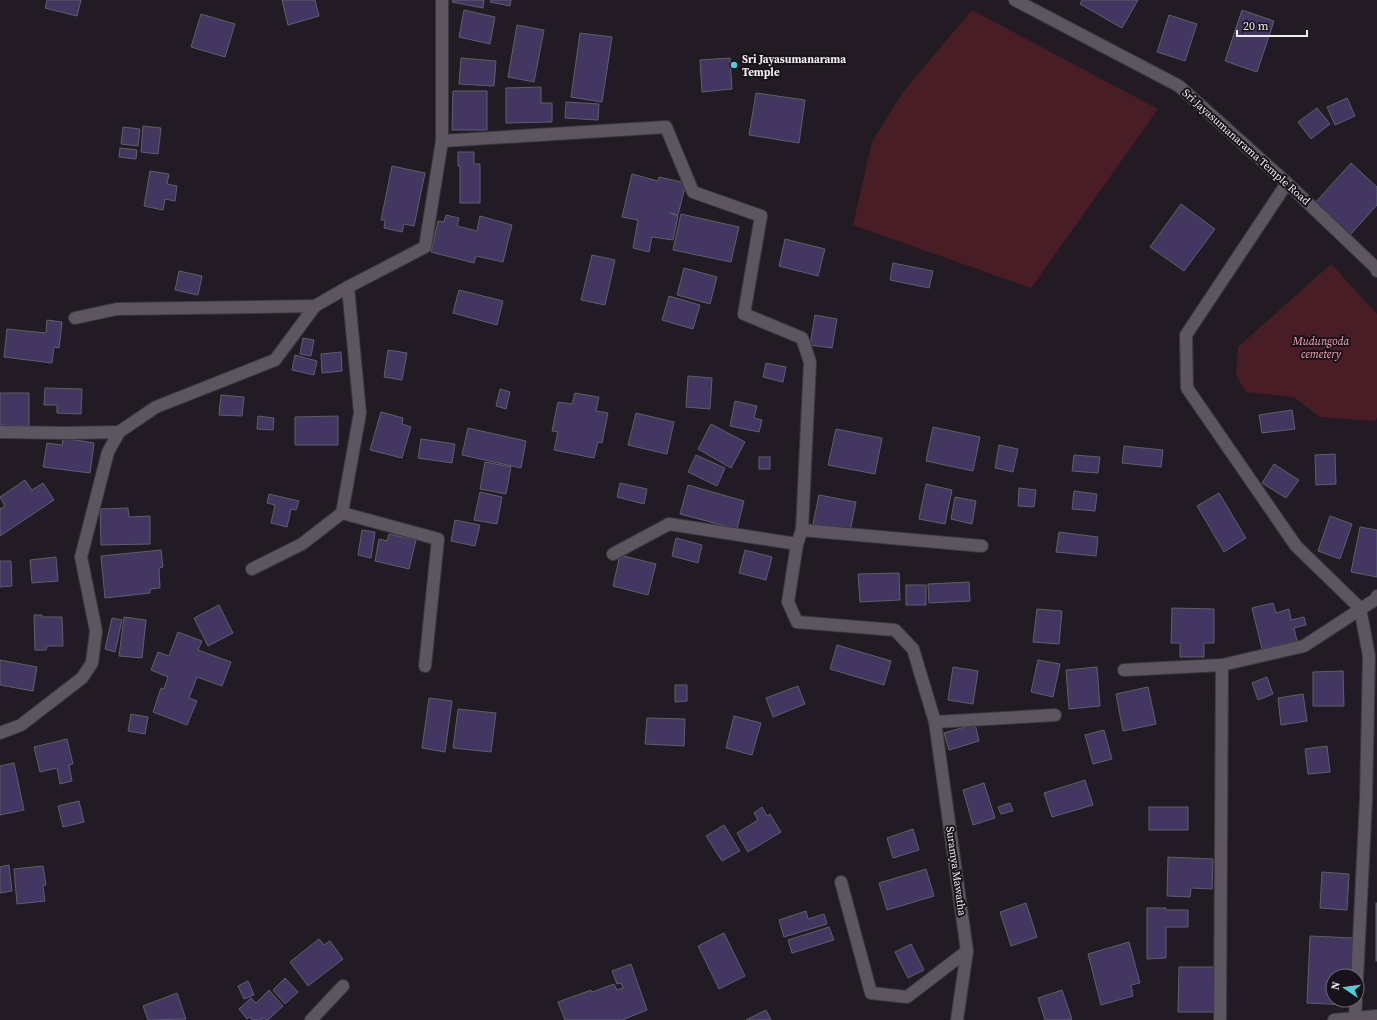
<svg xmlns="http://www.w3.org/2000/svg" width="1377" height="1020" font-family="'Source Serif 4',serif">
<rect width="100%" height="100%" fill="#221b23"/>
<g fill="#491d26">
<polygon points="972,10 1158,109 1031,288 853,225 872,142 903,92"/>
<polygon points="1331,264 1377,314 1377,418 1374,421 1320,417 1294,397 1246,392 1236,375 1238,347"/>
</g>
<g fill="#433660" stroke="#615e69">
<polygon points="47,0 81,0 77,16 45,8"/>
<polygon points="282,0 315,0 319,16 288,25"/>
<polygon points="453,0 484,0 483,8 452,2"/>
<polygon points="491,0 511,0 510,6 490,2"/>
<polygon points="1082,0 1138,0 1122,28 1080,4"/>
<polygon points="464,10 495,17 490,44 459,37"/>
<polygon points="1242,10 1274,21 1257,72 1225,61"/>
<polygon points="201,14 235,24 225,57 191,47"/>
<polygon points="1169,15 1197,24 1185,61 1157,52"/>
<polygon points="517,25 544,30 534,82 508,77"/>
<polygon points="580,33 612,37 602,102 571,97"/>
<polygon points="461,58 496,61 494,86 459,84"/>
<polygon points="730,58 732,89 702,92 700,60"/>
<polygon points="541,87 541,103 552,103 552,122 506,123 506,88"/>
<polygon points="453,91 487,91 487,130 452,130"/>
<polygon points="756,93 805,100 799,143 749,135"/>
<polygon points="1347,98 1355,116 1335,125 1327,107"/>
<polygon points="566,102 599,104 598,120 565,118"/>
<polygon points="1317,108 1330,124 1311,139 1298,122"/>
<polygon points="143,126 161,128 158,154 141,152"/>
<polygon points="123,127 140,129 138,146 121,144"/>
<polygon points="120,148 137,150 136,159 119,157"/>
<polygon points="458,152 474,152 474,164 480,164 480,203 460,203 460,166 458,166"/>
<polygon points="1351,163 1377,187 1377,205 1350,235 1315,203"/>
<polygon points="392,166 425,173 414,226 404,224 402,232 384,228 385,220 381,220"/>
<polygon points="150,171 169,174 167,184 177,186 175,201 165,199 163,210 144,206"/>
<polygon points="632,174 658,181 659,177 686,183 678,215 670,213 678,216 673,240 652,237 649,252 633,248 638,220 622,217"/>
<polygon points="1181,204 1215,229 1184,271 1150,247"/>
<polygon points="681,214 739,227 731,262 673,250"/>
<polygon points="446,215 459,218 457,226 477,231 480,216 512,225 503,262 476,256 474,263 431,252 438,221 444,222"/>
<polygon points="785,239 825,249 818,276 779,266"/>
<polygon points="592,255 615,260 605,305 581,300"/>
<polygon points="893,263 933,271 929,288 890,280"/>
<polygon points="684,268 717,277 710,304 677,295"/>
<polygon points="179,271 202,276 198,295 175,290"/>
<polygon points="459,290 503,301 497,325 453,313"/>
<polygon points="669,296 700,305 693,329 662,320"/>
<polygon points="815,315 837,319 832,348 810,345"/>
<polygon points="47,320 62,322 59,348 54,347 52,363 4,357 7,329 46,333"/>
<polygon points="303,338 314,340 311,356 300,354"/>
<polygon points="388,350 407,353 402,380 384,377"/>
<polygon points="341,352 342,371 322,373 321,354"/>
<polygon points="295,355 317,361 314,375 292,370"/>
<polygon points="766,363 786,367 783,382 763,377"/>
<polygon points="688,376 712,378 710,409 686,407"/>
<polygon points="45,388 82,389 81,414 57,413 57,405 44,405"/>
<polygon points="500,389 510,392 506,409 496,406"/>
<polygon points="0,393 29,393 29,426 0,425"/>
<polygon points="575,393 599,397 596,411 608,413 602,443 598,442 594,458 554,450 558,432 552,431 558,402 572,404"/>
<polygon points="221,395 244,397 242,416 219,415"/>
<polygon points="735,401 757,406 754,418 762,420 759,432 730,426"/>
<polygon points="1292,410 1295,429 1262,433 1259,415"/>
<polygon points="381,412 403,418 402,424 411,427 402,458 370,450"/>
<polygon points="636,413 674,422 667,454 628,445"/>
<polygon points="258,416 274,418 273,430 257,429"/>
<polygon points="338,416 338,445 295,445 295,417"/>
<polygon points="711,424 745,442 731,468 698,449"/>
<polygon points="933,427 980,437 973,471 926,461"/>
<polygon points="468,428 526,441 521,468 462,455"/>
<polygon points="836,429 882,438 875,474 828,465"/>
<polygon points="63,438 94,443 90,473 43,467 47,443 62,445"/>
<polygon points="421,439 455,444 452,463 418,458"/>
<polygon points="999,445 1018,449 1013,472 995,468"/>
<polygon points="1124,446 1163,450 1161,467 1122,463"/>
<polygon points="1335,454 1336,484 1316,485 1315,455"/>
<polygon points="696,455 725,468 717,486 688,472"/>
<polygon points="1074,455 1100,457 1098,473 1072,471"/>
<rect x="759" y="457" width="11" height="12"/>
<polygon points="485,462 511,467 506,494 480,489"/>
<polygon points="1274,464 1299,480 1286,498 1262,483"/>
<polygon points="25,480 32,490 43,483 54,500 0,536 0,509 5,506 0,497"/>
<polygon points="620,483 647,489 644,504 617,497"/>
<polygon points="926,484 952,490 945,524 919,519"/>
<polygon points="688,485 744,501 737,529 680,514"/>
<polygon points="1019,488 1036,490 1034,507 1018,506"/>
<polygon points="1074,491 1097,494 1095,511 1072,509"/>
<polygon points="480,492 502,497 497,524 474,520"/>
<polygon points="1219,493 1246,538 1224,552 1197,506"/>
<polygon points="269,494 299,501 296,510 291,509 287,527 271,523 275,505 267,503"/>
<polygon points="819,495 856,502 850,532 813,524"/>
<polygon points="955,497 976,501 972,524 951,519"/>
<polygon points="128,508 129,517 150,516 150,544 101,545 100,509"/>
<polygon points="1330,516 1352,524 1340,559 1318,551"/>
<polygon points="455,520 480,525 475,546 451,541"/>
<polygon points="1360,527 1377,530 1377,577 1351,572"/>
<polygon points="362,530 375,532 371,558 358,555"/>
<polygon points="1059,532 1098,537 1096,556 1056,552"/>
<polygon points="389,534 416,540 409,569 375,561 379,539 387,541"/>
<polygon points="676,538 702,545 698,563 672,556"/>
<polygon points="161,550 163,567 159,568 160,588 150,589 150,593 105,598 101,556"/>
<polygon points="745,550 772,557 766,580 739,573"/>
<polygon points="620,555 656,564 648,595 613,586"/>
<polygon points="56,557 58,581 32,583 30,560"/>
<polygon points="0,561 11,561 12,586 0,587"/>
<polygon points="899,573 900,600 860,602 858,574"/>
<polygon points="969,582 970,601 929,603 928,584"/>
<rect x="906" y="585" width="20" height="20"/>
<polygon points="1273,603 1276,613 1289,609 1291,620 1304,617 1306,625 1294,628 1297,641 1262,649 1252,608"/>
<polygon points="219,605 233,633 208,646 194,618"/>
<polygon points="1172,608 1214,609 1214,643 1204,643 1204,657 1180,657 1180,643 1171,643"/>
<polygon points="1037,609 1062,611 1059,644 1033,642"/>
<polygon points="34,615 42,615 42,617 62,617 63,646 47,646 46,650 35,650"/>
<polygon points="124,617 146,620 142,658 119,656"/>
<polygon points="112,618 122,620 115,652 105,649"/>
<polygon points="178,632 202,641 198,650 231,662 222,686 197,677 189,698 197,701 187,725 153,712 161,688 164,689 168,677 151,670 158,652 169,656"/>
<polygon points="837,645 891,661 884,685 830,669"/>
<polygon points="0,660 37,667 33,691 0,685"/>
<polygon points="1038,660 1060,664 1053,697 1031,692"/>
<polygon points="953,667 978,671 973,704 948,700"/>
<polygon points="1097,667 1100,706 1069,709 1066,670"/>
<polygon points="1343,671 1344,706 1313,706 1313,672"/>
<polygon points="1267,677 1273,694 1258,700 1252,683"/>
<polygon points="675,685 687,685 687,701 675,702"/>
<polygon points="798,686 805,704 773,717 766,698"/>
<polygon points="1148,687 1156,724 1123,731 1116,694"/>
<polygon points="1303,694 1307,721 1281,725 1278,698"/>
<polygon points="429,698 452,701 445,752 422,748"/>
<polygon points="458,709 496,713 491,752 453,748"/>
<polygon points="131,714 148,717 145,734 128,731"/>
<polygon points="734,716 761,723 752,755 726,748"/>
<polygon points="647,718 685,719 684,746 645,744"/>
<polygon points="975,724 979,741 949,750 944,733"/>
<polygon points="1104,730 1112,759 1093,764 1085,735"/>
<polygon points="67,739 73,764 69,765 72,781 60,784 57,768 40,772 34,747"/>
<polygon points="1327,746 1330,772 1308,774 1305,749"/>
<polygon points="14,763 24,810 0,815 0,766"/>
<polygon points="1085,780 1093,805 1052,817 1044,793"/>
<polygon points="984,783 995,818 973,825 963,790"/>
<polygon points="79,801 84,822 63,827 58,806"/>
<polygon points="1010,803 1013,811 1001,814 998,807"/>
<polygon points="762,807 767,816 770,814 781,832 748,852 737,833 758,820 754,813"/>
<rect x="1149" y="807" width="39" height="23"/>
<polygon points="724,825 740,851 722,861 706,836"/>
<polygon points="913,829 919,850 893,858 887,838"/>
<polygon points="1168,857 1213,859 1212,889 1191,888 1190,897 1167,896"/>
<polygon points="9,865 12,891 0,893 0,867"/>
<polygon points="43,866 46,885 43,886 45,901 17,904 14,869"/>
<polygon points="926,869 934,896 887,910 879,883"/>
<polygon points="1322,872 1349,874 1347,910 1320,908"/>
<polygon points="1026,903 1037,937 1011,946 1000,912"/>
<rect x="1376" y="903" width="1" height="58"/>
<polygon points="1147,908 1166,908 1166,910 1188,910 1188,927 1166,927 1166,958 1147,959"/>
<polygon points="806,911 808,919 824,914 827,924 784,937 779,920"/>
<polygon points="829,927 834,940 792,953 788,940"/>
<polygon points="724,933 745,976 719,989 698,946"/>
<polygon points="1310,936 1353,938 1351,976 1333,976 1333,1000 1350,1000 1350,1005 1307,1003"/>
<polygon points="319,939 324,945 330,941 343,959 308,986 290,962"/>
<polygon points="1129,942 1140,983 1131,985 1133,996 1101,1005 1088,954"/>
<polygon points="911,944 924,970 908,978 895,952"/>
<polygon points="631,964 647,1010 622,1020 565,1020 558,1002 591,990 592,992 614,984 617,990 623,988 621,983 617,984 612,971"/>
<polygon points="1179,967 1215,967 1215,1012 1178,1012"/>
<polygon points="285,978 298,992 285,1004 273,990"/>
<polygon points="248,981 254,995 244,999 238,986"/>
<polygon points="269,990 283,1006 268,1020 266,1020 264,1018 261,1020 252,1020 250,1017 247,1019 239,1009 251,998 256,1003"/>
<polygon points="1062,990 1072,1019 1068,1020 1045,1020 1038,998"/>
<polygon points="177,993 186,1019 148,1020 143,1006"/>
<polygon points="766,1010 771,1020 746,1020"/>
</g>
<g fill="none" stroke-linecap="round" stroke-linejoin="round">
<g stroke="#3d383f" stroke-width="14">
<g id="minor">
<polyline points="1015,0 1179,86 1287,183 1376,268 1377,271"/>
<polyline points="442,141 666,127 693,192 761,216 744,314 802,338 810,362 802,530 797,544 788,602 797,622 895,630 913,649 935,722 1055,715"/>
<polyline points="1287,183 1186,335 1187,388 1296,546 1360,608 1369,656 1366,799 1357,979"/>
<polyline points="75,318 117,309 315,306"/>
<polyline points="0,432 66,433 119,432"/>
<polyline points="342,513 438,539 425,666"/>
<polyline points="802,530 982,546"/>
<polyline points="613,554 669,524 797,544"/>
<polyline points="252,569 302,544 342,513 360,413 348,287"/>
<polyline points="1124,670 1222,665 1304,646 1376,599 1377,596"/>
<polyline points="935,722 967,951 957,1020"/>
<polyline points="0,733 21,725 82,678 92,663 96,631 81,557 108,452 119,432 156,407 275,360 315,306 348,287 425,247 442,141 442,0"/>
<polyline points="841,882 871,993 907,997 967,951"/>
<polyline points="1355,1018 1356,1000"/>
<polyline points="311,1020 343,986"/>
<polyline points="1220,1020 1222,665"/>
</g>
</g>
<g stroke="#3d383f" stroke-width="14">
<polyline id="tertiary" points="1334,1020 1377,1016"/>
</g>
<use href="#minor" stroke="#5d555f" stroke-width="12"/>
<use href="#tertiary" stroke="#5d555f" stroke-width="12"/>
</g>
<circle fill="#52ccd5" stroke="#19121a" stroke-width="1.5" cx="734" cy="65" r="4"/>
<g text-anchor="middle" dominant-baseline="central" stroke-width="4" stroke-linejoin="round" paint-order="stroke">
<g font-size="11" font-weight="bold" fill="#f0ebf1" stroke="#19121a" text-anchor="start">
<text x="742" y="59">Sri Jayasumanarama<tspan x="742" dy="13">Temple</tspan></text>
</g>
<g font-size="11" fill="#f0ebf1" stroke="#19121a">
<text transform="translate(1246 147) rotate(42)">Sri Jayasumanarama Temple Road</text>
<text transform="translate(956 871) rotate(82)">Suramya Mawatha</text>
</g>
<g font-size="11" font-style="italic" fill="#faa5b4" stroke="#19121a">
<text x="1321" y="341">Mudungoda<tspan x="1321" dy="13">cemetery</tspan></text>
</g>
</g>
<g transform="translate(1345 988) rotate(283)"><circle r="19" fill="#19121a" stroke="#6f6970"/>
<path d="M0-3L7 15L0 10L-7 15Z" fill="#52ccd5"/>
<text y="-6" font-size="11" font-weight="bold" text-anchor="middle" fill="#f0ebf1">N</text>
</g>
<path d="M1237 30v6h70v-6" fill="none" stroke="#f0ebf1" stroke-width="2"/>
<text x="1243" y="30" font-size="12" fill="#f0ebf1" stroke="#19121a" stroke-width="3" paint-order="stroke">20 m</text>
</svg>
